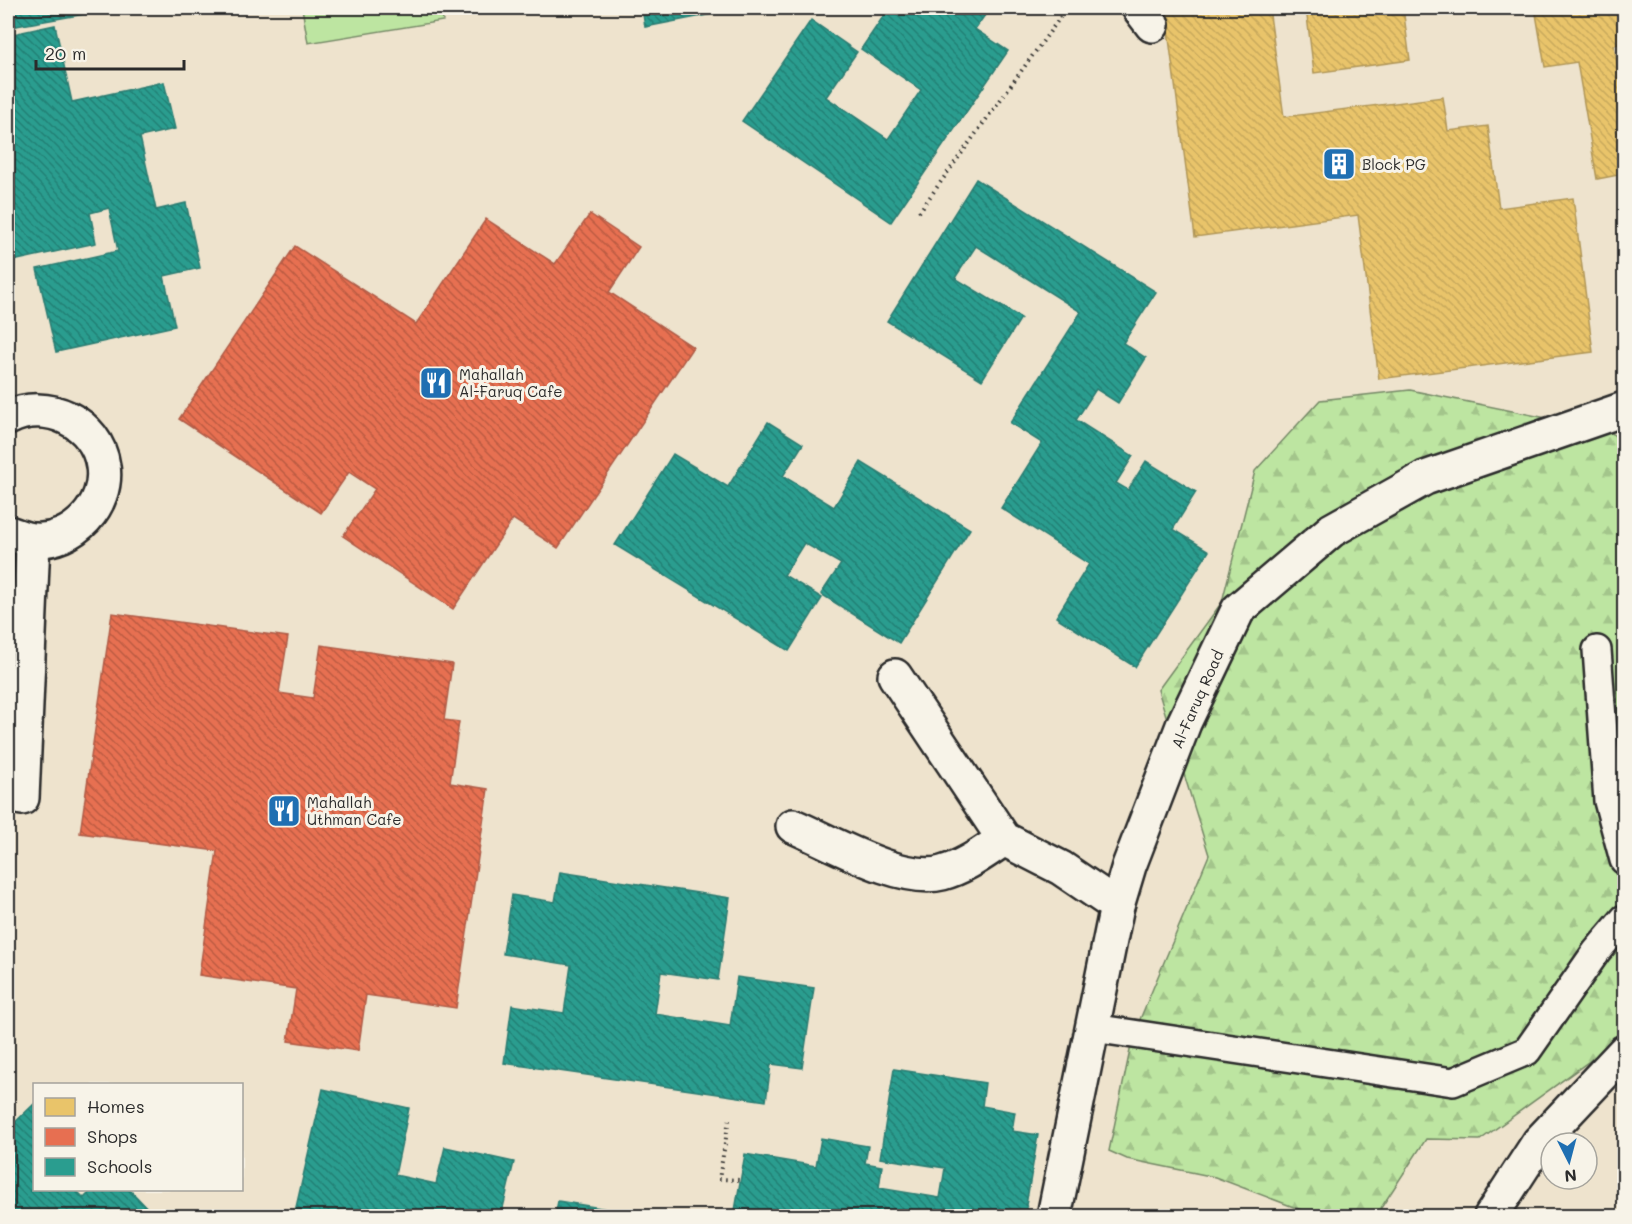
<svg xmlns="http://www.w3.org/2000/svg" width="1632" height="1224" font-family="Mali,sans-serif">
<defs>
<pattern id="forest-firs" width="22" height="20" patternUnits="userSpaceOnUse" patternTransform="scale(1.5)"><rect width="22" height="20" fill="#bde5a1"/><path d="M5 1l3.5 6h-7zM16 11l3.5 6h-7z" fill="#a3c58b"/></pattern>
<pattern id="homes-back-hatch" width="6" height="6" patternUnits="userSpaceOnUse" patternTransform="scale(1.5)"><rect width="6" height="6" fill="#e9c46a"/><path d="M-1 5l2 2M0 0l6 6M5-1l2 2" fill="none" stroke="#c8a95c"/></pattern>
<pattern id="shops-back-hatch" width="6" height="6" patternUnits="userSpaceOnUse" patternTransform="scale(1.5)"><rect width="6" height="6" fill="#e76f51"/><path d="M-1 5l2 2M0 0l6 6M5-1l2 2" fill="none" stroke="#bb5b43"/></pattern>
<pattern id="schools-back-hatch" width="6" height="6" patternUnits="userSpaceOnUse" patternTransform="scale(1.5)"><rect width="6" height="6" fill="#2a9d8f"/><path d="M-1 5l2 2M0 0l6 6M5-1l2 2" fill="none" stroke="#248075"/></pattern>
</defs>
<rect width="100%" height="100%" fill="#f7f3e8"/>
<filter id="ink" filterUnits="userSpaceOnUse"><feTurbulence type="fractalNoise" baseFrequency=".0167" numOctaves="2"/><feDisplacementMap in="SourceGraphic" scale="12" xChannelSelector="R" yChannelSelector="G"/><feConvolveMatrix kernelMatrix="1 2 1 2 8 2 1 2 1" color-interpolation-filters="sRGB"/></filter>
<g filter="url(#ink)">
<path fill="#eee3cd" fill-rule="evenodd" d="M8 8H1624V1216H8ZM34 1084H242V1190H34ZM1551 1143H1587V1179H1551Z"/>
<polygon fill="url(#forest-firs)" stroke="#748866" stroke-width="1.5" points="1410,390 1610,431 1624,445 1624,1036 1480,1140 1426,1139 1379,1211 1388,1216 1317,1216 1215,1177 1127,1159 1109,1151 1133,1036 1209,855 1158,690 1222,602 1255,471 1320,400"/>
<polygon fill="#bde5a1" stroke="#748866" stroke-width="1.5" points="302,8 441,8 443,21 308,43"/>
<g fill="url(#homes-back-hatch)" stroke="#b09657" stroke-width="1.5">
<polygon points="1165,8 1276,8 1269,8 1284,117 1443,97 1448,131 1488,126 1499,208 1573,198 1593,352 1379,379 1358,215 1195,237"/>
<polygon points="1306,8 1403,8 1410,60 1314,73"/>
<polygon points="1535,8 1624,8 1624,43 1614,45 1620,82 1624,82 1624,174 1597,179 1577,62 1545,67"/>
</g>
<g fill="url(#shops-back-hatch)" stroke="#af5b46" stroke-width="1.5">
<polygon points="590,214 639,247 609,292 693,347 558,548 513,519 453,609 343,536 375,489 349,472 321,513 179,419 295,246 416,324 486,219 555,264"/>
<polygon points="112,613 288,637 279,693 313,698 321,645 452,664 444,720 459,722 450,783 488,789 456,1008 366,995 358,1051 288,1041 296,989 199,975 217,851 80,833"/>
</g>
<g fill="url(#schools-back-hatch)" stroke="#2a7b71" stroke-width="1.5">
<polygon points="8,8 119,8 11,27"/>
<polygon points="642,8 722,8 723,12 645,27"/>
<polygon points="889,8 990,8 975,29 1008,51 891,222 742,121 811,20 857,52 826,97 888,139 921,90 861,49"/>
<polygon points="55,25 72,102 164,82 175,129 140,137 156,210 186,203 200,268 164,276 175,326 56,352 37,269 118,251 109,208 90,213 96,243 8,262 8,35"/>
<polygon points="976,179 1156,292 1123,343 1146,358 1118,403 1096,389 1076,420 1133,456 1116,483 1128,490 1146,461 1196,492 1173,529 1209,551 1135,667 1056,617 1089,564 1001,508 1042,443 1010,423 1081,312 976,246 955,278 1021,318 982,380 887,321"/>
<polygon points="768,422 803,444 783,476 834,507 861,462 970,529 899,643 821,594 841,564 804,543 784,575 822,598 789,651 615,545 673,454 728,487"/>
<polygon points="560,872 730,898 718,980 661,972 655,1014 730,1026 737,977 814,988 802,1068 771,1064 766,1101 504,1063 512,1005 564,1013 571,965 503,954 512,895 555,902"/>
<polygon points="894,1069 985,1083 982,1106 1015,1112 1012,1131 1038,1135 1026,1205 1030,1216 734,1216 745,1154 816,1166 821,1138 868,1146 865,1163 882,1166 879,1188 940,1198 945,1168 880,1158"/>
<polygon points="323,1089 409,1108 395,1175 436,1184 445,1147 514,1162 501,1216 294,1216"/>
<polygon points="34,1104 34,1190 76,1190 84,1198 92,1190 130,1190 155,1216 8,1216 8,1129"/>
<polygon points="558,1201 650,1216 555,1216"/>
</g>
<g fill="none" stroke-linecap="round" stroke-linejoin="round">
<g stroke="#2b2b2b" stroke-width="32">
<g id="service">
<polyline points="1597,650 1608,801 1624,860"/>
<polyline points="1093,1028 1453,1082 1527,1051 1596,952 1624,919"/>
</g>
</g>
<g stroke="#2b2b2b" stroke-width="38">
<g id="minor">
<polyline points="1139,8 1152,25"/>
<path d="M8 418C46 398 97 422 103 466 109 505 73 543 34 540 26 540 16 535 8 533"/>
<polyline points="895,676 1004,839 1061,868 1117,906"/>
<polyline points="22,798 33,541"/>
<path d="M793 826C831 842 902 884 942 873 965 867 984 852 1004 839"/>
<polyline points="1054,1216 1117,906 1129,866 1184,723 1238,610 1332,530 1425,478 1624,409"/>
</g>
</g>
<g stroke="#2b2b2b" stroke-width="38">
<polyline id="tertiary" points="1491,1216 1539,1142 1624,1052"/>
</g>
<g stroke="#2b2b2b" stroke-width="4" stroke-dasharray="1.5 4.5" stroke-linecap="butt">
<polyline points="919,212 1067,8"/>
<polyline points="729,1120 719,1179 740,1180"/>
</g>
<use href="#service" stroke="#f7f3e8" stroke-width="27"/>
<use href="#minor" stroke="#f7f3e8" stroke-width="33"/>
<use href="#tertiary" stroke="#f7f3e8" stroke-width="33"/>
</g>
</g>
<defs>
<g id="building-square" transform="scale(1.725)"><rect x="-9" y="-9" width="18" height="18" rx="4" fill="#1f6fb2" stroke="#f7f3e8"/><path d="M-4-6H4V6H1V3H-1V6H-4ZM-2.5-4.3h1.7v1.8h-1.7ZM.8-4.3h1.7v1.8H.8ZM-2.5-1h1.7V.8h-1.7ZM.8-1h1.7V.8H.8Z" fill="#fff"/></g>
<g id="restaurant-square" transform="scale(1.725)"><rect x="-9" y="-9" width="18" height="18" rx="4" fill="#1f6fb2" stroke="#f7f3e8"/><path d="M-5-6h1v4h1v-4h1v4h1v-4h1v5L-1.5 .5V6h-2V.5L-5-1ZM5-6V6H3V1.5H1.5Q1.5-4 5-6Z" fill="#fff"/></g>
</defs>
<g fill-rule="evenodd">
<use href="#building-square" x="1339" y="164"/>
<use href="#restaurant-square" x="436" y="383"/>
<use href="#restaurant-square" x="284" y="811"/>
</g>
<g text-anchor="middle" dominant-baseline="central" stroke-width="6" stroke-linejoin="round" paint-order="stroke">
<g font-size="15" fill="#2b2b2b" stroke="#f7f3e8" text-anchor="start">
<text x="1362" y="164">Block PG</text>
<text x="459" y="374">Mahallah<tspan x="459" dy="17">Al-Faruq Cafe</tspan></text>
<text x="307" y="802">Mahallah<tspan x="307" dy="17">Uthman Cafe</tspan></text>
</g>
<g font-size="15" fill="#2b2b2b" stroke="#f7f3e8">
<text transform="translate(1197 699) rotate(-66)">Al-Faruq Road</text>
</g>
</g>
<rect width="1632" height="1224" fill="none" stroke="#f7f3e8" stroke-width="30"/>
<rect x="15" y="15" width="1602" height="1194" fill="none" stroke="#2b2b2b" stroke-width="2" filter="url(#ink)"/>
<rect x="33" y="1083" width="210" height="108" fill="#f7f3e8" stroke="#a5a39c" stroke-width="1.5"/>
<rect x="45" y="1098" width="30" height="18" fill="#e9c46a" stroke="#a5a39c" stroke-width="1.5"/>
<text x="87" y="1113" font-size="18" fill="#2b2b2b">Homes</text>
<rect x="45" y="1128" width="30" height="18" fill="#e76f51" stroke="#a5a39c" stroke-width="1.5"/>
<text x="87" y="1143" font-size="18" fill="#2b2b2b">Shops</text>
<rect x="45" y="1158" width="30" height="18" fill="#2a9d8f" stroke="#a5a39c" stroke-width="1.5"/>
<text x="87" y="1173" font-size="18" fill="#2b2b2b">Schools</text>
<g transform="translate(1569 1161) rotate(174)"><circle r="28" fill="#f7f3e8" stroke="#a5a39c" stroke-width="1.5"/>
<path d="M0-4.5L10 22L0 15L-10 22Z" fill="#1f6fb2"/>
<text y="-9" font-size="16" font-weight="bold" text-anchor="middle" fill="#2b2b2b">N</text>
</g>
<path d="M36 60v9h148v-9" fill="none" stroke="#2b2b2b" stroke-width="3"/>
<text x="45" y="60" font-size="18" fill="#2b2b2b" stroke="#f7f3e8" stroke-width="4.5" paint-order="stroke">20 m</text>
</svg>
